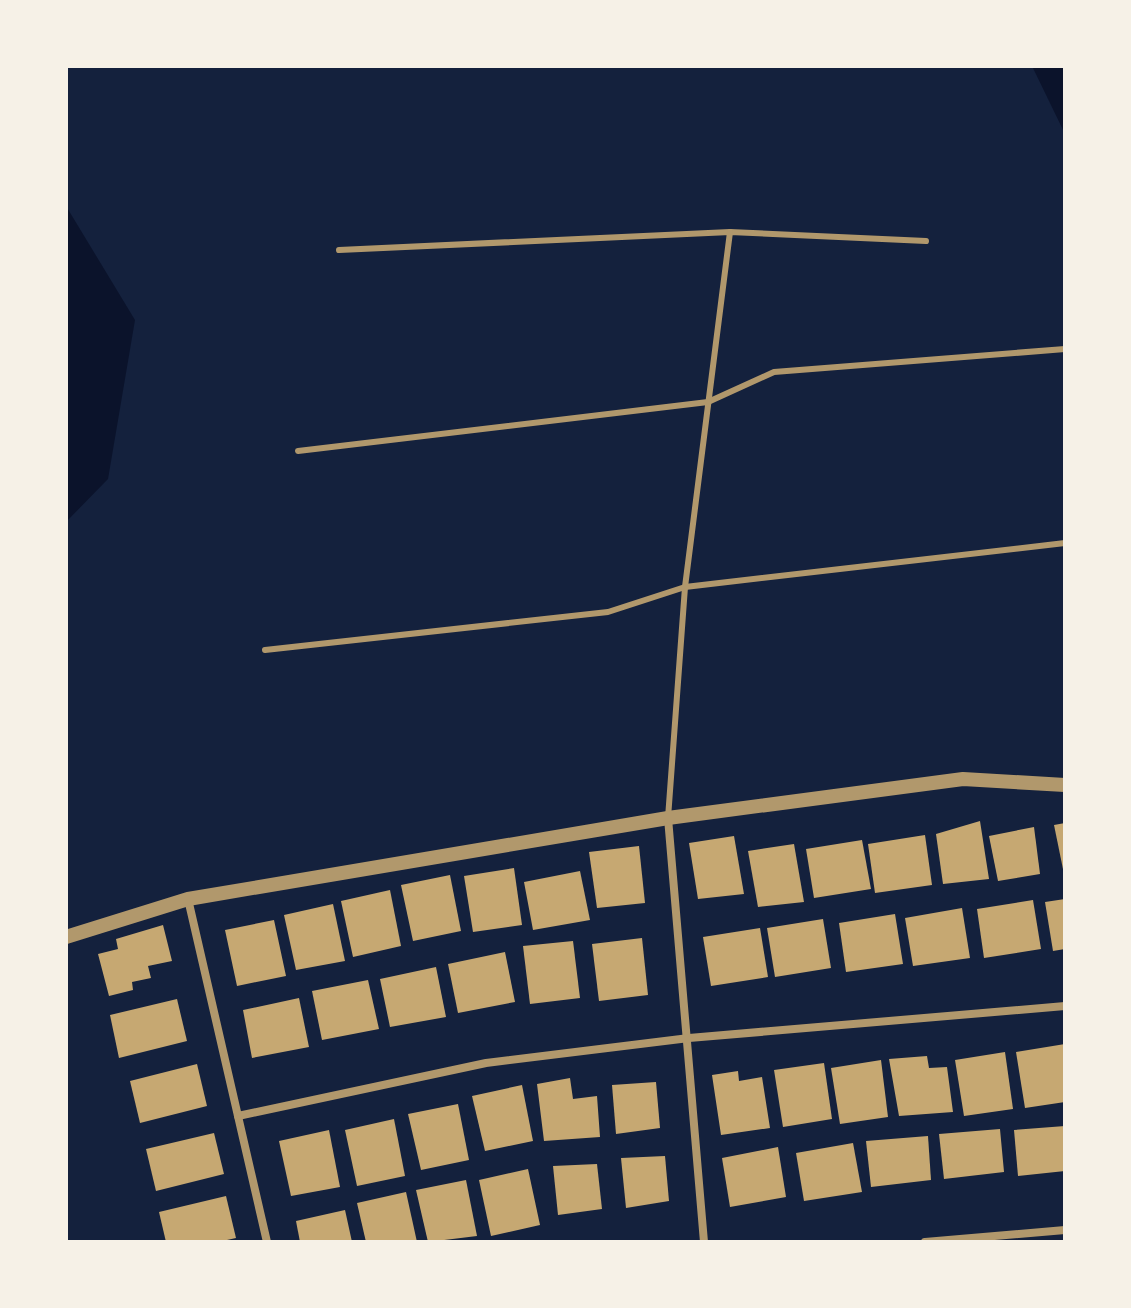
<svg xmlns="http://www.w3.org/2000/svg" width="1131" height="1308" font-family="Helvetica,sans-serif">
<rect width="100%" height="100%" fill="#14213d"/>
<g fill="#0b132b">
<polygon points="1032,66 1065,66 1065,134"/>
<polygon points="66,206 135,320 108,479 66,522"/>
</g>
<g fill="#c6a872">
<polygon points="980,821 989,879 943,884 936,834"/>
<polygon points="1065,823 1065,874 1064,874 1054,825"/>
<polygon points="1034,827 1040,874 998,881 989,836"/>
<polygon points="925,835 932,885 875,893 868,844"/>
<polygon points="734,836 744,894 698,899 689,843"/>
<polygon points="862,840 871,889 814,898 806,849"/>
<polygon points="794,844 804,902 758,907 748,851"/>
<polygon points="639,846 645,903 597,908 589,852"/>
<polygon points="514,868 522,925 473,932 464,876"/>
<polygon points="580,871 590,920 533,930 524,882"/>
<polygon points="450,875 461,931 413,941 401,885"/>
<polygon points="390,890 401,946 353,957 341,901"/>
<polygon points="1065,899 1065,949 1053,951 1045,902"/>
<polygon points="1033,900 1041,949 984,958 977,909"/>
<polygon points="333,904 345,961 296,970 284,915"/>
<polygon points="962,908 970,958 913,966 905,918"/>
<polygon points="895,914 903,964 846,972 839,923"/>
<polygon points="823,919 831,968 775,977 767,928"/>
<polygon points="274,920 286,976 237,986 225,930"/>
<polygon points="163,925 172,961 148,966 151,978 132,982 133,990 109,996 98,954 118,949 116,939"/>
<polygon points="760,928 768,977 711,986 703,937"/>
<polygon points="642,938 648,995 599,1001 592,944"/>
<polygon points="573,941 580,998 530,1004 523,946"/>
<polygon points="505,952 515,1002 458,1013 448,964"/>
<polygon points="436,967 446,1017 390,1027 380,979"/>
<polygon points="368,980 379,1029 322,1040 312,991"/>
<polygon points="299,998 309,1047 252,1058 243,1010"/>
<polygon points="177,999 187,1041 119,1058 110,1015"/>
<polygon points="1065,1044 1065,1102 1025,1108 1016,1052"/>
<polygon points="1005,1052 1013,1109 964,1116 955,1060"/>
<polygon points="927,1056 929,1068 947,1067 953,1112 899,1116 889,1059"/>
<polygon points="881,1060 888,1117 840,1124 831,1068"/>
<polygon points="824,1063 832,1119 783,1127 774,1070"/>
<polygon points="197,1064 207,1106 140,1123 130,1081"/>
<polygon points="738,1071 739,1081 762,1077 770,1128 721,1135 712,1075"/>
<polygon points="570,1078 573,1099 597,1096 600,1137 544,1141 537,1084"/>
<polygon points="656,1082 660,1128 616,1134 612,1085"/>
<polygon points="522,1085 533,1141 485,1151 472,1096"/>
<polygon points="458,1104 469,1160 421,1170 408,1114"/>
<polygon points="394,1119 405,1176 357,1186 345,1130"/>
<polygon points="1065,1126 1065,1171 1018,1176 1014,1130"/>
<polygon points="1000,1129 1004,1172 944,1179 939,1134"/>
<polygon points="329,1130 340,1187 291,1196 279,1141"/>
<polygon points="214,1133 224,1174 156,1191 146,1149"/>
<polygon points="928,1136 931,1180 871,1187 866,1141"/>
<polygon points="853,1143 862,1192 804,1201 796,1153"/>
<polygon points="778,1147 786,1197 730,1207 722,1158"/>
<polygon points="665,1156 669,1201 626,1208 621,1158"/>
<polygon points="597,1164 602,1209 558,1215 553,1166"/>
<polygon points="528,1169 540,1225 491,1236 479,1180"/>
<polygon points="466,1180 477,1236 428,1242 416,1190"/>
<polygon points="406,1192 417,1242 366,1242 357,1203"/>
<polygon points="226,1196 236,1238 218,1242 166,1242 159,1212"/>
<polygon points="345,1210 352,1242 300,1242 296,1221"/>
</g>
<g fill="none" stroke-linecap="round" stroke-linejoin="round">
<g stroke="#b1986c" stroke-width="6">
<polyline points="339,250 730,232 926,241"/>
<polyline points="298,451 708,402 774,372 1065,349"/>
<polyline points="265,650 608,612 685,587 1065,543"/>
<polyline points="668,818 685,587 730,232"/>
</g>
<g stroke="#b1986c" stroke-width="8">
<polyline points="668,818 704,1242"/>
<polyline points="188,899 267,1242"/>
<polyline points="238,1116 486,1063 689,1038 1065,1006"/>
<polyline points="925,1242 1065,1230"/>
</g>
<polyline stroke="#b1986c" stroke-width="14" points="66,937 188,899 668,818 963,779 1065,785"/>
</g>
<rect width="1131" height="1308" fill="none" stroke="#f6f1e7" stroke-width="136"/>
</svg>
